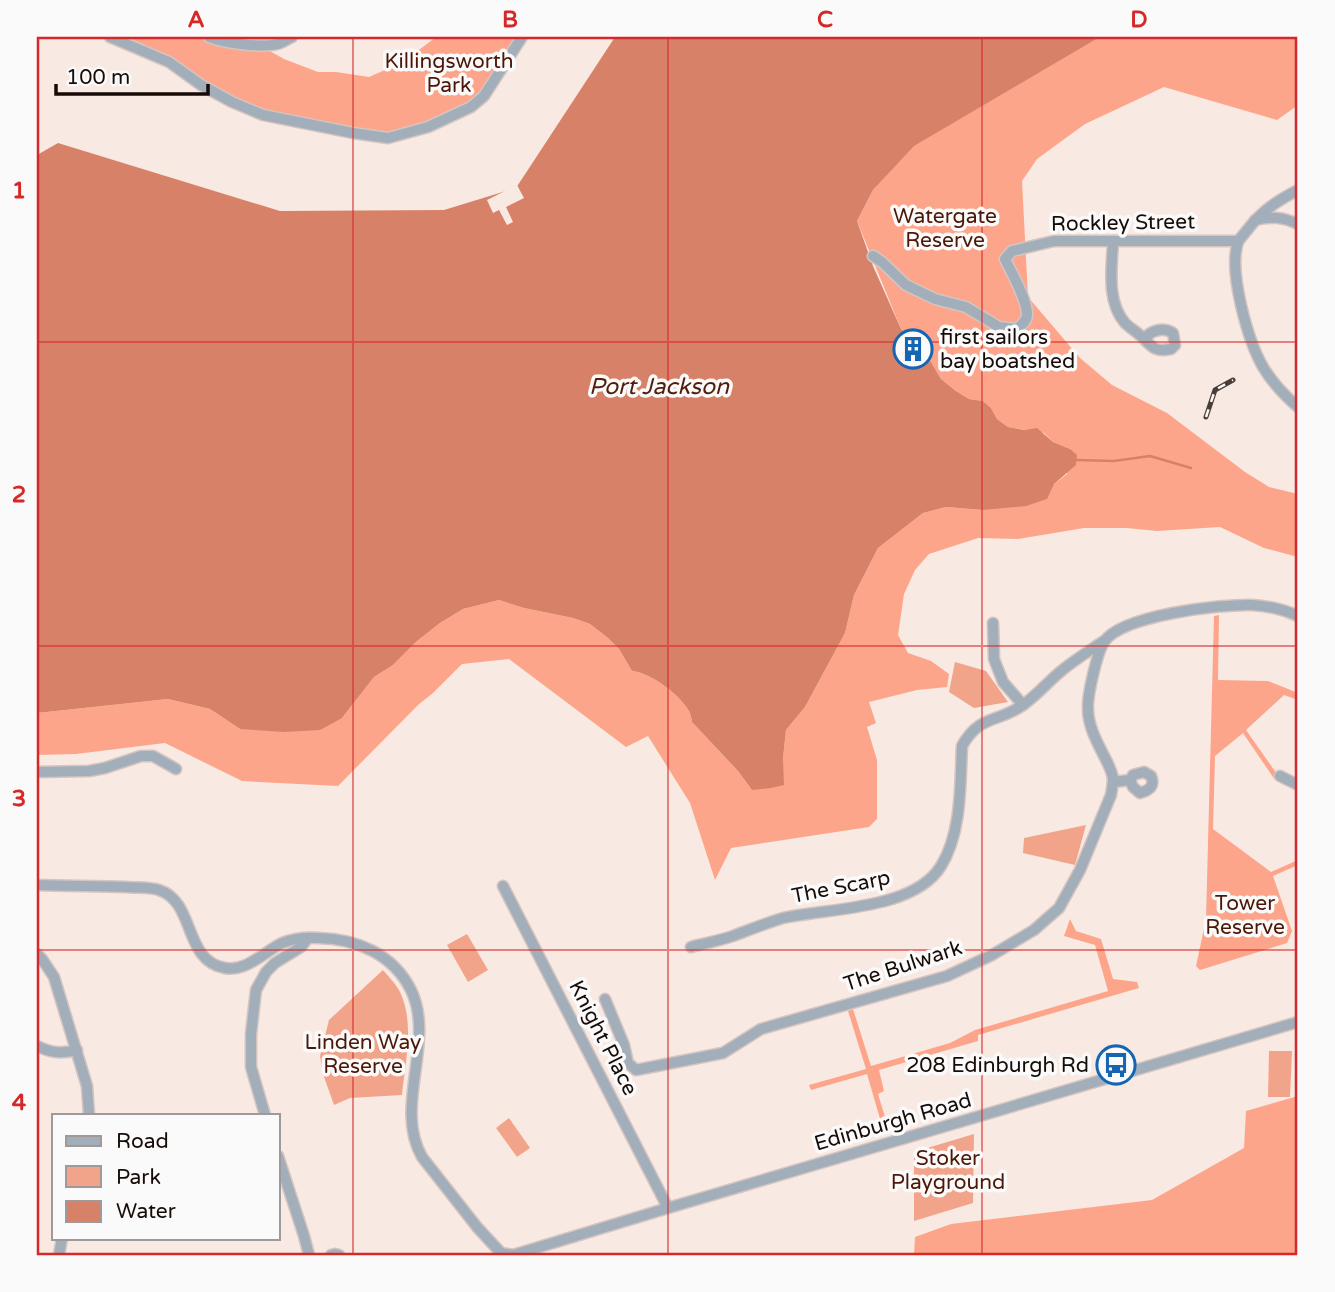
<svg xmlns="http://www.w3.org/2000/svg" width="1335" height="1292" font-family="'Varela Round',sans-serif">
<rect width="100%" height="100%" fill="#f9e9e3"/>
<g fill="#f2a48b">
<polygon points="955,662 986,671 1008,702 974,708 949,692"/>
<polygon points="1086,825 1075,865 1023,853 1024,838"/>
<polygon points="467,934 488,970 468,982 447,945"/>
<path d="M383 970C389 977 396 984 400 992 415 1024 405 1062 402 1095L350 1098 334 1105 323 1074 320 1056 329 1020Z"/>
<polygon points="1269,1051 1292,1051 1290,1097 1268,1097"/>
<polygon points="509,1118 530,1148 517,1157 496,1128"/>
<polygon points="974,1134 973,1203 914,1221 914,1152"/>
</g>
<g fill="#fda58a">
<polygon points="103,37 209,37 261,46 284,59 318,72 336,72 369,77 403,62 436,37 518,37 484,96 428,127 388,138 284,120 232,102 179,63"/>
<path d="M1100 37H1298V105L1277 120 1164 87 1085 124 1037 159 1022 181 1028 297 1080 358 1112 385 1167 413 1245 472 1269 487 1298 494V557L1264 548 1220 527 1157 531 1127 528H1084L1018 539 978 538 929 554 915 570 904 594 898 635 908 653 931 661 949 674 947 687 917 690 869 702 876 723 867 727 877 760V819L869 827 731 848 715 880 690 803 648 736 626 747 509 659 462 664 433 693 418 705 338 786 242 781 165 743 76 754 37 755V713L168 699 210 709 240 729 342 718 374 677 393 665 417 641 440 623 463 609 499 600 524 608 573 618 590 624 608 638 619 649 632 671C651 673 679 694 689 711 690 712 692 720 692 722L738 771 752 790 783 759 786 730 805 707 845 633 854 595 878 548 923 513 946 507 983 510 1054 484 1067 474 1070 449 1053 442 1044 433 1008 427 997 419 991 408 983 401 969 399 956 391 941 379 931 362 901 329 857 221 873 190 913 146Z"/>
<polygon points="1219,615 1218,680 1268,681 1298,693 1298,700 1284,695 1246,730 1279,777 1275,780 1243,733 1215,756 1213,829 1271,872 1298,860 1298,865 1273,876 1292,931 1287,943 1200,970 1196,966 1206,919 1214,616"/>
<polygon points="1070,919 1076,931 1101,939 1113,979 1137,982 1139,988 978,1035 978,1041 879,1070 884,1091 878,1094 888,1127 883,1129 867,1074 811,1090 809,1085 866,1069 848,1011 853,1009 871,1066 950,1043 975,1030 1108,991 1095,945 1064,936"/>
<polygon points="1298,1096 1298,1255 914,1255 915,1237 951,1224 1152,1200 1244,1148 1246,1111"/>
</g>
<path fill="#d78268" d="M615 37H1100L914 146 873 190 857 221 873 266 901 329 931 362 941 379 956 391 969 399 983 401 991 408 997 419 1008 427 1025 430 1037 428 1053 442 1070 449 1077 455 1076 465 1054 484 1047 499 1026 506 983 510 946 507 923 513 878 548 854 595 845 633 805 707 786 730 783 759 784 785 771 788 752 790 738 771 692 722C692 720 690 712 689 711 679 694 651 673 632 671L619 649 608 638 590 624 573 618 524 608 499 600 463 609 440 623 417 641 393 665 374 677 342 718 320 730 284 732 240 729 210 709 168 699 37 713V155L58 143 280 211 444 210 516 188Z"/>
<polygon fill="#f9e9e3" points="517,185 524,198 506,207 513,222 507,225 499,210 493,213 487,200"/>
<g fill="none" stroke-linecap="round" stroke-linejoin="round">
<polyline stroke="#d78268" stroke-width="2.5" points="1076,460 1114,461 1150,456 1191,468"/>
<g stroke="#d5c5c0" stroke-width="13">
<g id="minor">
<polyline points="110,37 169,62 201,85 232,102 263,115 353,133 388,138 428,127 471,107 484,96 522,37"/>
<path d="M209 37C223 43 262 48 277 44 282 43 287 39 292 37"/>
<path d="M1298 190C1277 201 1263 210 1248 229 1245 233 1240 238 1238 242 1228 271 1248 341 1263 367 1272 382 1285 396 1298 407"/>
<path d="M1255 220C1271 216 1283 217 1298 224"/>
<path d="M1113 241C1112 267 1106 301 1125 323 1130 328 1137 332 1142 337 1153 348 1155 352 1171 349L1175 345 1173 333C1163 327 1151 330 1144 339"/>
<path d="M873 256 882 262 906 285 935 299 966 307 999 327 1017 329C1021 325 1027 321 1027 315 1028 301 1011 272 1005 259L1012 251 1054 241H1238"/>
<polyline points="993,623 994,659 1003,682 1023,705"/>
<polyline points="37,772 89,771 105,768 141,756 153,756 176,769"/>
<polyline points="1280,776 1298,785"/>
<path d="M1113 782 1130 780 1133 775 1144 772 1151 776C1155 786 1150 790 1140 793L1133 787 1130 780"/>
<path d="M37 885C67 886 97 886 127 887 137 888 150 887 159 890 196 902 183 961 225 968 246 972 264 952 282 943 294 938 306 937 319 938 357 939 393 954 411 990 436 1042 393 1106 422 1157L477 1227 501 1253"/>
<polyline points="503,886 668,1208"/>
<path d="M691 947C705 943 719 941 733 936 749 930 766 923 783 918 829 908 914 910 941 866 962 832 960 785 962 746 980 714 998 723 1023 705 1037 695 1047 683 1060 672 1074 660 1089 651 1104 641"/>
<polyline points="37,954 42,959 54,977 87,1086 89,1115"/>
<path d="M605 999 624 1045 628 1063 636 1070 723 1053 761 1029 947 976 992 955 1034 930 1059 908 1080 870 1111 795C1112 789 1113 784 1113 779 1112 770 1107 762 1103 754 1096 740 1088 725 1088 709 1087 696 1097 653 1104 642 1121 615 1222 604 1252 605 1269 606 1283 609 1298 616"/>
<path d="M37 1046C51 1053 62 1054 77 1050"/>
<polyline points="265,1115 251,1067 251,1034 256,990 266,972 275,963 301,947 308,938"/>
<polyline points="278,1156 304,1236 309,1255"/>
<polyline points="59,1255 62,1238"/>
<polyline points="331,1255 335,1254 339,1255"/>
<polyline points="499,1255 501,1253 513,1255 668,1208 1298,1022"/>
</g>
</g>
<use href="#minor" stroke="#a3aebb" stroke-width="10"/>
<g stroke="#4b3e39" stroke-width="5">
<polyline id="rail" points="1206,417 1215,390 1233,380"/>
</g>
<use href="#rail" stroke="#fafafa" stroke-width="2.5" stroke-dasharray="8" stroke-linecap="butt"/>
</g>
<path fill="none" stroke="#d62828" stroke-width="2" stroke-opacity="0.55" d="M353 37V1255M668 37V1255M982 37V1255M37 342H1298M37 646H1298M37 950H1298"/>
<defs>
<g id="building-ring" transform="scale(2.0125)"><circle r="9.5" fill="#fafafa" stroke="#1466b4" stroke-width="1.5"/><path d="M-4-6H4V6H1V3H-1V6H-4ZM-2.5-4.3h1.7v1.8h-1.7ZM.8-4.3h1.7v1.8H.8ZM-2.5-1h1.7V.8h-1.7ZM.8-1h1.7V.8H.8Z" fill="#1466b4"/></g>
<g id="bus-ring" transform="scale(2.0125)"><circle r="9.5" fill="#fafafa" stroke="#1466b4" stroke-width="1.5"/><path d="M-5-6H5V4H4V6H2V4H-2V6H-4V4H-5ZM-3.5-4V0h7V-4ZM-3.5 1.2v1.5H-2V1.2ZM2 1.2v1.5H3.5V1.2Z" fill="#1466b4"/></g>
</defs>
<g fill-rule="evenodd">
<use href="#building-ring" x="913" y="349"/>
<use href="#bus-ring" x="1116" y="1065"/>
</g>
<g text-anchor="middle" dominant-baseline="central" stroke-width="7" stroke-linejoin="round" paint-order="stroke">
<g font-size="21" fill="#4c1706" stroke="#fafafa">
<text x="449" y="61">Killingsworth<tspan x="449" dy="24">Park</tspan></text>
<text x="945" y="216">Watergate<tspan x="945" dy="24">Reserve</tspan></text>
<text x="1245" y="903">Tower<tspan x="1245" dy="24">Reserve</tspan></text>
<text x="363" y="1042">Linden Way<tspan x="363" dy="24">Reserve</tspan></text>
<text x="948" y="1158">Stoker<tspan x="948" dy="24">Playground</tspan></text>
</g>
<g font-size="21" fill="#170b07" stroke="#fafafa">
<text transform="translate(1123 223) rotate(-1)">Rockley Street</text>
<text transform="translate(841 887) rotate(-11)">The Scarp</text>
<text transform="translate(903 966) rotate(-18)">The Bulwark</text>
<text transform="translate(603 1038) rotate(63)">Knight Place</text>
<text transform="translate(893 1122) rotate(-16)">Edinburgh Road</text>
</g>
<g font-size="21" fill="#170b07" stroke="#fafafa" text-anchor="start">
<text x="940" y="337">first sailors<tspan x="940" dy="24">bay boatshed</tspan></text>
<text x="1089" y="1065" text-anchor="end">208 Edinburgh Rd</text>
</g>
<g font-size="23" font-style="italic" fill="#521d0b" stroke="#fafafa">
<text x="659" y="387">Port Jackson</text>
</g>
</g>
<rect width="1335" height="1292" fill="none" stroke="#fafafa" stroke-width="77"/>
<rect x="52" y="1114" width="228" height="126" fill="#fafafa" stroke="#9f9a99" stroke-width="2"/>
<rect x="66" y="1136" width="35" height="10" fill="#a3aebb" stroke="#9f9a99" stroke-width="2"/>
<text x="116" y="1148" font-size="21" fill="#170b07">Road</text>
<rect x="66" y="1166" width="35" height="21" fill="#f2a48b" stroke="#9f9a99" stroke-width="2"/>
<text x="116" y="1184" font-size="21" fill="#170b07">Park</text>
<rect x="66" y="1201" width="35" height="21" fill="#d78268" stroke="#9f9a99" stroke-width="2"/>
<text x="116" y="1218" font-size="21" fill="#170b07">Water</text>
<path d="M56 84v10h152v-10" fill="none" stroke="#170b07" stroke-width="3.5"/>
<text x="66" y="84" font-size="21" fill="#170b07" stroke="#fafafa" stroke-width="5" paint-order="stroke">100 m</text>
<rect x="38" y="38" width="1258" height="1216" fill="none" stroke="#d62828" stroke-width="2.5"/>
<g font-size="23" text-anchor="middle" font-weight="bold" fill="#d62828">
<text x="196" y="27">A</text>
<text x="510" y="27">B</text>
<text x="825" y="27">C</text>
<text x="1139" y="27">D</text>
<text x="19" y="198">1</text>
<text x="19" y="502">2</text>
<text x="19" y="806">3</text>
<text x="19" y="1110">4</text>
</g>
</svg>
